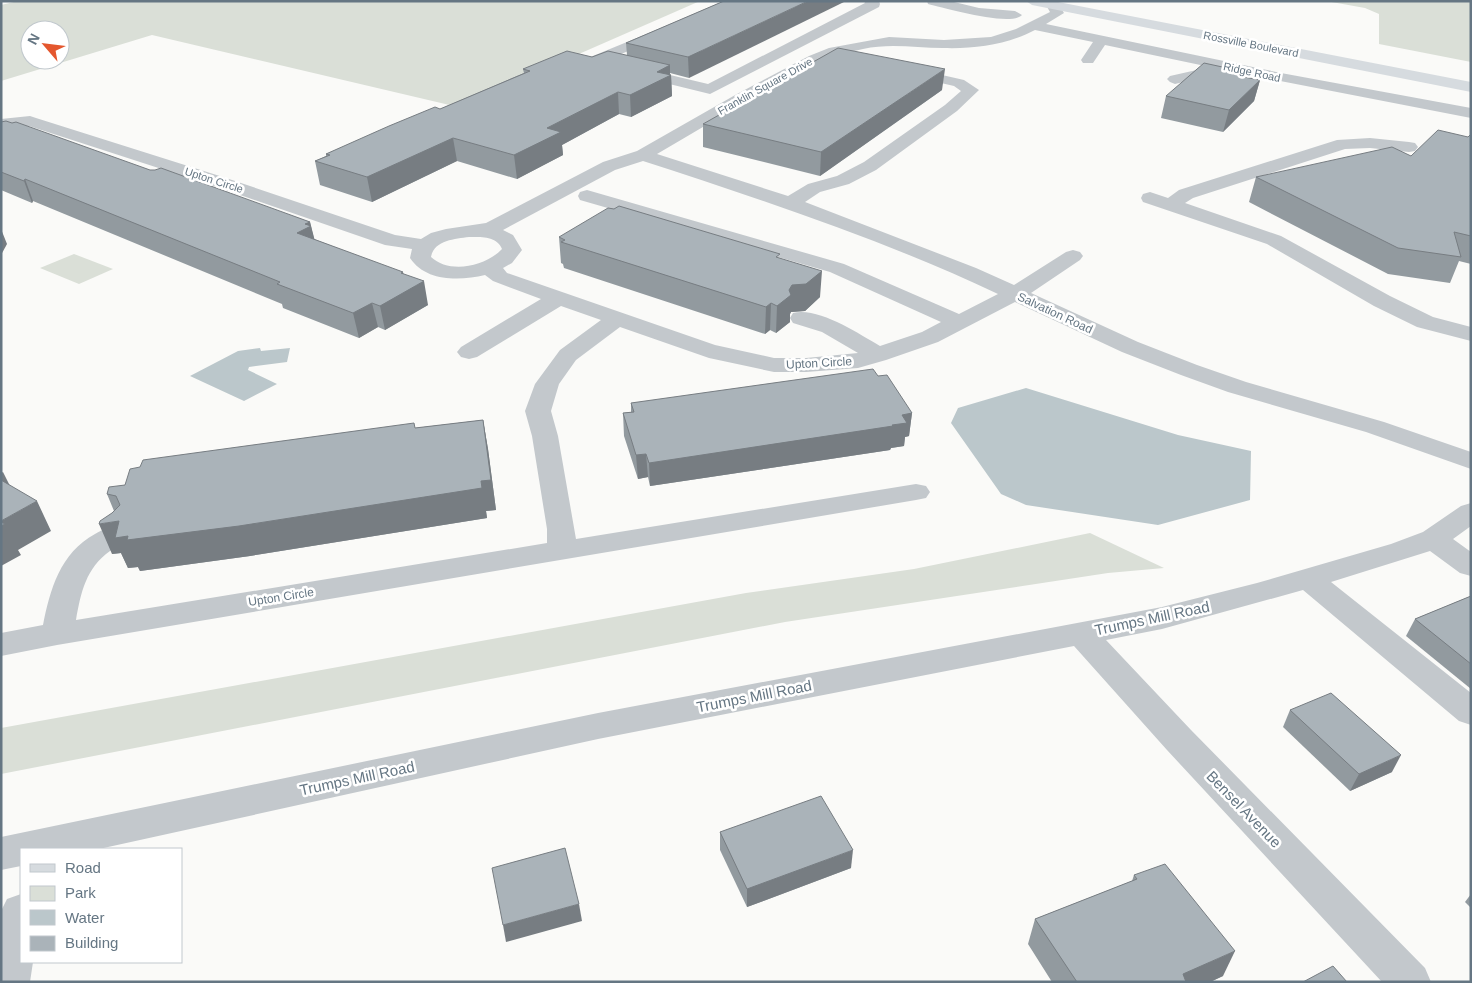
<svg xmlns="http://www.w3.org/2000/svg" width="1472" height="983" font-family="Arial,sans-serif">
<rect width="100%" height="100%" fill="#fafaf8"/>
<g fill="#dadfd7" fill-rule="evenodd">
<path d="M18 1H700L458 107 152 35 1 81V5ZM30 30H60V60H30Z"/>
<polygon points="1326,1 1471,1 1471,62 1379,44 1379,14 1365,8"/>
<polygon points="74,254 113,269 79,284 40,268"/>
<polygon points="1090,533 1164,568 1108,573 785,622 1,774 1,728 746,593 914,569"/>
</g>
<g fill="#bbc7cb">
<polygon points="260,348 261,351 290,348 287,362 249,367 248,370 277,384 244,401 190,376 238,351"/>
<polygon points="1026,388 1178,435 1251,451 1250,500 1158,525 1026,505 1001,494 951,423 958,408"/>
</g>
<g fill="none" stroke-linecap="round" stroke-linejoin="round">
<g fill="#c3c8cc" fill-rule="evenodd">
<polygon points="864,1 879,1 880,4 879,7 710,94 588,64 586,61 588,58 661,28 666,29 668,32 666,35 607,60 708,84 865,3"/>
<path d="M927 1H950L979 8 1015 11 1022 15C1011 27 944 8 928 4Z"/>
<path d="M1052 1 1057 2 1064 13 1046 24 1281 73 1471 108V118L1229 71 1175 84 1170 82 1167 79 1170 76 1210 67 1105 45 1093 63H1083L1081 60 1093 42 1035 30C1007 45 974 49 943 48 916 48 890 43 863 49 830 55 802 71 773 87 734 108 696 131 657 154L788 196 808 184 837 176 864 162 945 105 961 91 954 86 902 74 900 71 902 68 907 67 964 80 979 90 957 111 876 170 849 184 820 192 805 202 976 268 1014 285 1066 252 1073 250 1080 252 1083 256 1080 260 1031 293 1138 342 1197 365 1246 382 1384 422 1471 452V469L1366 432 1228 392 1181 375 1122 352 1015 302 938 342 886 360 858 368 806 372H774L709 358 620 327 576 360 559 384 551 411 558 436 576 539 916 484 926 486 930 492 926 498 916 500 57 645 1 656V633L43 625C50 590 60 553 95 534 106 528 114 524 127 527L131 534C126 543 118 545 110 551 86 568 81 592 76 620L547 543V529L532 436 525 411 535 384 560 350 601 320 561 306 477 357 469 359 461 357 457 352 461 347 541 299 493 281 485 275C460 281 426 282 410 258L412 249 385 245 214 186 29 126 1 129V119L30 116 36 118 226 178 395 235 421 239 431 233 446 229 486 223 603 162 637 151 737 94 809 56 829 48 889 37 944 40 991 37 1016 29 1050 12 1046 5ZM643 161C763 200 884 240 998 294L959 314 844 264 587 190 580 192 578 196 580 200 830 272 941 322 922 332 880 346C857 333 819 307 793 313L790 318 793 323 822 332 858 353 806 358H774L715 345 507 273 503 268 512 263 522 250 513 235 503 230 615 170ZM469 237C481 237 497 236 502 249 485 267 449 274 431 257 434 240 455 239 469 237Z"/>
<polygon points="1370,138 1409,142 1415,143 1418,147 1415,151 1409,152 1370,148 1345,149 1193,198 1185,203 1281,236 1390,296 1433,317 1471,327 1471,341 1417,327 1374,306 1267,244 1143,202 1141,198 1143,194 1150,192 1168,198 1179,190 1337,140"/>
<polygon points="1471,503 1471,526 1453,539 1471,552 1471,576 1460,573 1430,551 1331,582 1471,693 1471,725 1459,721 1303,590 1162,629 1106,640 1191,730 1425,968 1431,982 1382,982 1167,750 1074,646 598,739 99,849 21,849 21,866 1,870 1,837 598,713 1162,607 1257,583 1391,544 1423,532 1461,506"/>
<polygon points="21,894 21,962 33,962 30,982 1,982 1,911 7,899"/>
</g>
<polygon fill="#d6dbdf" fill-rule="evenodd" points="1026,1 1053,1 1471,82 1471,92 1032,5"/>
</g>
<g fill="#929a9f">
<polygon points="724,1 689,78 670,73 670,75 671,75 672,96 631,117 619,114 562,145 563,155 517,179 457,161 372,202 320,185 315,161 326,156 326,154 440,109 524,73 523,69 592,57 627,55 626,43"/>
<polygon points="1250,73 1248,78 1260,80 1254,101 1223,132 1161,118 1166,96"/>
<polygon points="942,90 820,176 703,147 703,124"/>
<polygon points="1,122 310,222 314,239 404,274 428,305 385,330 378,327 359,338 283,308 282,304 33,201 32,203 1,190"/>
<polygon points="1471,134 1471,264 1459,261 1450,283 1388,274 1249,202 1256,177 1411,156 1468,137"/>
<polygon points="559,237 780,258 820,297 805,311 791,312 790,314 790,322 776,333 770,330 765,334 564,268 563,264 561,263"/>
<polygon points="878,376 912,413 909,436 905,437 904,446 891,448 890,450 650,486 648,477 638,479 624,436 623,413 631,412 631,403"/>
<polygon points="483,420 488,449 496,510 486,511 487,518 250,556 140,571 138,567 128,568 121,553 112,554 114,511 107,494 125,485 415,428"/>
<polygon points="1471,596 1471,689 1406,636 1415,619"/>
<polygon points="1290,710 1392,772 1350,791 1283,727"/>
<polygon points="720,832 851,868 747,907 720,850"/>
<polygon points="1134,875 1223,976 1210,982 1052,982 1028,944 1035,919 1132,881"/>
<polygon points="1471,894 1471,908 1465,902"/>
</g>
<g fill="#777d82">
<polygon points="808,1 846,1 689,78 688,57"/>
<polygon points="670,65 670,75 671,75 672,96 631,117 630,95 657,72"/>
<polygon points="945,69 942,90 820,176 821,152"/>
<polygon points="1260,80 1254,101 1223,132 1229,110"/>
<polygon points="618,92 619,114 562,145 563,155 517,179 514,155 547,128"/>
<polygon points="453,138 457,161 372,202 367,177"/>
<polygon points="25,179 33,201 32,203 24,181"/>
<polygon points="310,222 317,249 297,233 305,224"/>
<polygon points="1,229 7,244 1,255"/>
<polygon points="822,271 820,297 805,311 791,312 790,314 790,322 776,333 777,306 792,285"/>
<polygon points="403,272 407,290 424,281 428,305 385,330 380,306 401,273"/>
<polygon points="372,303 378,327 359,338 353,313"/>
<polygon points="771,303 770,330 765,334 766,307"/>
<polygon points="912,413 909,436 905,437 904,446 891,448 890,450 650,486 649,463 892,425 902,415"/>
<polygon points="483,420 488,449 496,510 486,511 487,518 250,556 140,571 138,567 128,568 121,553 112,554 99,524 119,521 128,536 481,481"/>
<polygon points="646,454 648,477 638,479 636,455"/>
<polygon points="3,472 18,502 1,488 1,473"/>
<polygon points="37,501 51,531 18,550 21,555 1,566 1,521"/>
<polygon points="1401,755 1392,772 1350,791 1359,774"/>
<polygon points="853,850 851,868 747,907 747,889"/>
<polygon points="579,904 582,921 506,942 503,925"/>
<polygon points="1235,951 1223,976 1210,982 1180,982 1183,974"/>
</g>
<g fill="#aab3b9" stroke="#777d82">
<polygon points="724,1 808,1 688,57 626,43"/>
<polygon points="838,48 945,69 821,152 703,124"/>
<polygon points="567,51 592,57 608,51 670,65 657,72 671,75 630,95 618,92 547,128 561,132 514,155 453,138 367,177 315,161 330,155 326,154 389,126 435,107 440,109 530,71 523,69"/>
<polygon points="1204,63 1250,73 1244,77 1260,80 1229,110 1166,96"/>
<polygon points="6,121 12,123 16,122 150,170 155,170 161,168 310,222 305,224 311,226 297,233 403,272 401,273 424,281 380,306 372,303 353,313 277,284 280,282 25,179 24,181 1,172 1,122"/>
<polygon points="1438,130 1468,137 1471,134 1471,236 1454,232 1461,257 1398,248 1256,177 1392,147 1411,156"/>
<polygon points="619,206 780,254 776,257 822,271 806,284 792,285 789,290 791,295 777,306 771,303 766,307 561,242 565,240 559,237 608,208 614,209"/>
<polygon points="873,369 878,376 887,375 912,413 902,415 907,423 892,425 893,426 649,463 646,454 636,455 623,413 634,412 631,403"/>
<polygon points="483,420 491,480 481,481 482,488 239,526 127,540 128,536 115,538 119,521 99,524 100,521 112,513 120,505 116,496 107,494 109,487 125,485 130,469 140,467 143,460 414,423 415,428"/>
<polygon points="1,480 37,501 1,521"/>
<polygon points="1,522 5,524 1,526"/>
<polygon points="1471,596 1471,664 1415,619"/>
<polygon points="1331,693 1401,755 1359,774 1290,710"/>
<polygon points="821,796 853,850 747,889 720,832"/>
<polygon points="565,848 579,904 503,925 492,868"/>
<polygon points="1165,864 1235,951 1183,974 1186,982 1077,982 1035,919 1137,879 1134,875"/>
<polygon points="1333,966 1347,982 1303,982"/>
</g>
<g text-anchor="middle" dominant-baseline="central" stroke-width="5" stroke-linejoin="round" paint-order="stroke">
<g font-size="11" fill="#657683" stroke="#fff">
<text transform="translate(1251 44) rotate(11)">Rossville Boulevard</text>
<text transform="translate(1252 72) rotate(12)">Ridge Road</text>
<text transform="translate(765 86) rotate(-29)">Franklin Square Drive</text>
<text transform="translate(214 180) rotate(18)">Upton Circle</text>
</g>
<g font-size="12" fill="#657683" stroke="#fff">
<text transform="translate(1055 313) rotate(25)">Salvation Road</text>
<text transform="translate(819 363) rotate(-3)">Upton Circle</text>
<text transform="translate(281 597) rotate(-9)">Upton Circle</text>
</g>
<g font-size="15" fill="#657683" stroke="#fff">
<text transform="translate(1152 618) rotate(-12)">Trumps Mill Road</text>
<text transform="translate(754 696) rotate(-11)">Trumps Mill Road</text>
<text transform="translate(357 778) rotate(-12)">Trumps Mill Road</text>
<text transform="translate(1244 809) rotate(46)">Bensel Avenue</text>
</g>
</g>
<rect width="1472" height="983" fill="none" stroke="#657683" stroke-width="5"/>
<rect x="20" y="848" width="162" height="115" fill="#ffffff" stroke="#c1c8cd"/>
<rect x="30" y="864" width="25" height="8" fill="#d6dbdf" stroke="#c1c8cd"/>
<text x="65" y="873" font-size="15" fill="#657683">Road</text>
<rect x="30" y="886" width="25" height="15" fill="#dadfd7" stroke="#c1c8cd"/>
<text x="65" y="898" font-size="15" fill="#657683">Park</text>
<rect x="30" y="910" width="25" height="15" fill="#bbc7cb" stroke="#c1c8cd"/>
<text x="65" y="923" font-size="15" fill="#657683">Water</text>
<rect x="30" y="936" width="25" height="15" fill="#aab3b9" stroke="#c1c8cd"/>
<text x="65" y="948" font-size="15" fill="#657683">Building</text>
<g transform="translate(45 45) rotate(298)"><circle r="24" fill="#ffffff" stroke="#c1c8cd"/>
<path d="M0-4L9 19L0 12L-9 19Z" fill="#e4572e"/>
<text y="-8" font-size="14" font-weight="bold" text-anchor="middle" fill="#657683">N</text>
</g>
</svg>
